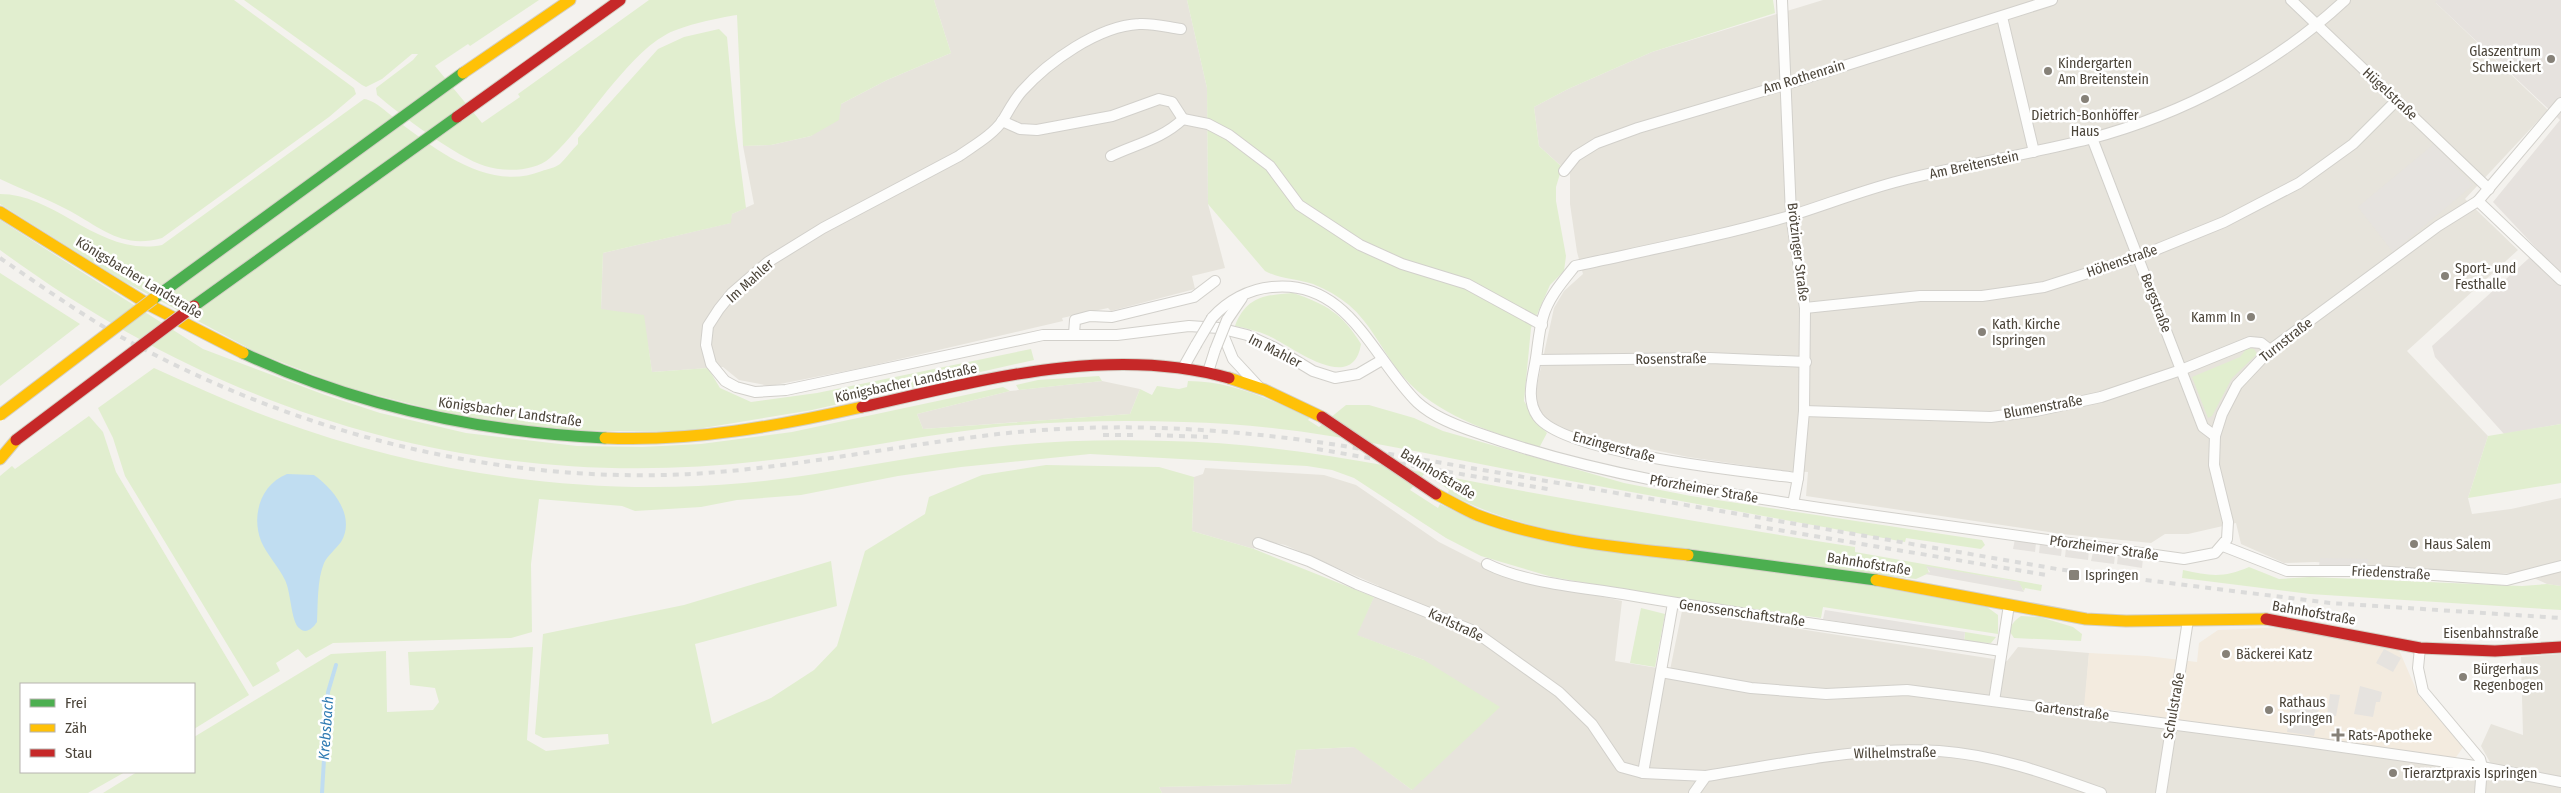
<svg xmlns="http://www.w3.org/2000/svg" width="2561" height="793" font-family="'Fira Sans Condensed',sans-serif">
<rect width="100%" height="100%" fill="#f4f2ee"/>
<g fill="#e7e4dc">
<polygon points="934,0 1187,0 1207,88 1208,204 1225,268 1192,276 1195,289 1111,311 1108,308 1062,318 1063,321 861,368 770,386 739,380 723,367 652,372 648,346 601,309 603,253 730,223 732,214 754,204 743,146 771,145 811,136 841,104 887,80 951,53"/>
<polygon points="1823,0 2437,0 2436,3 2548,110 2465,199 2518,250 2407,351 2488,436 2468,498 2472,514 2511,509 2561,498 2561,586 2547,584 2523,573 2485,574 2315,562 2284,563 2241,544 2236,523 2188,534 2165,534 2151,543 2062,534 1806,496 1808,472 1783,471 1688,457 1573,433 1552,424 1541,415 1534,399 1554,308 1564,291 1583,274 1577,252 1570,204 1570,174 1539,146 1534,107 1568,89 1652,52"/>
<polygon points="1102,381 1140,389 1130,414 923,429 917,414 1010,391"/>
<polygon points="1205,468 1324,475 1356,485 1439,542 1504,575 1622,601 1615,661 1670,670 1682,611 2007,661 2018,647 2089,653 2084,717 2491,764 2481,746 2491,724 2523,735 2521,657 2561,654 2561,793 1162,793 1159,787 1291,784 1296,750 1355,747 1412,790 1424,660 1356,635 1379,586 1285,545 1258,539 1254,549 1192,531 1194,477 1203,474"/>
</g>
<polygon fill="#f3ebdf" points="2290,627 2399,650 2419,696 2464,746 2454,760 2084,706 2089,653 2147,656 2197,662 2199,643 2218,630"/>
<polygon fill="#e6e2de" points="2437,0 2561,0 2561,424 2504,434 2435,357 2432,346 2538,250 2493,202 2560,120 2435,2"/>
<g fill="#e1eecf">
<path d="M0 0H234L354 88 356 94 329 117 162 238C122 249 103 229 70 211 48 199 23 190 0 179Z"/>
<path d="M244 0H539L470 46 468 44 435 66 482 123 520 97 518 94 649 0H934L951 53 887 80 841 104 839 120 811 136 771 145 743 146 737 15C718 18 684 25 667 34 642 48 625 70 607 91 589 113 571 139 550 158 534 172 504 172 485 166 458 158 399 114 377 95L376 88 413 60 418 54H412L382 79 366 87 362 85Z"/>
<path d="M1187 0H1773L1775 13 1652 52 1568 89 1534 107 1539 146 1562 167 1556 187V201L1566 256 1564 271 1550 285 1531 328 1524 401 1536 421 1547 433 1539 448C1487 430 1432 415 1397 369 1381 348 1370 323 1349 305 1338 296 1326 289 1313 284 1297 279 1280 279 1265 271L1208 204 1207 88Z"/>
<path d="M719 29 727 37 735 123 746 208 732 214 731 223 603 253 601 309 644 315 652 372 708 368 720 388 751 402 817 393 1031 349 1034 360 812 410 679 432 550 430 450 414 345 387 258 353 123 281 0 204V194C57 194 99 257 162 245L364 99C375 100 390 115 399 122 438 151 489 192 542 171 547 169 555 168 560 164 566 158 572 150 578 144V138L658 49 684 37Z"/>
<path d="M0 220 203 349 325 395 380 413 466 433 577 446 642 447 701 444 792 432 1003 387 1010 391 917 414 923 429 951 427 1130 414 1140 389 1152 395 1157 386 1179 389 1187 387 1188 381C1232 381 1271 400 1310 418L1308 420 1319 427 1346 405H1369L1414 418 1443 431 1624 483 1691 496 1982 540 1985 545 1981 549 1906 538 1905 542C1776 518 1646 495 1516 471 1406 450 1296 424 1184 422 1118 420 1052 421 987 428 911 437 837 453 762 461 479 493 228 417 0 250Z"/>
<polygon points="0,273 80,324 0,386"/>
<path d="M1293 293C1326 304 1343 314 1361 344 1353 396 1292 346 1269 336 1258 331 1246 328 1235 326 1246 297 1264 295 1293 293Z"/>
<polygon points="2247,348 2254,349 2257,354 2232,378 2212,416 2208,418 2192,377 2240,357"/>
<path d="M154 368C194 386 233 404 274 419 423 474 586 497 744 483 820 476 893 459 968 450 1034 441 1101 439 1168 441 1284 443 1398 468 1512 489 1626 510 1740 529 1855 547V552L2042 585 2041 591 2025 588 2024 591 2018 582 1927 567 1929 573 1916 579C1841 570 1765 560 1690 550 1608 540 1522 533 1448 493L1449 490 1425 473 1410 490 1438 508 1440 504 1468 518 1743 567 1872 586 1987 607 1998 615V634L1823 607 1821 618 1684 600 1552 577 1481 556 1446 538 1354 478 1332 470 1307 466 1090 454 961 467 898 476 801 495 737 500 701 507 635 511 622 506 539 499 531 564 532 632 511 638 333 643 306 658 298 649 276 663 280 671 253 687 125 476 113 438 98 408Z"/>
<polygon points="1099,376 1102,381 1019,390 1016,385 1038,380"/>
<polygon points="89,416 103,432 116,472 249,695 194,729 194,684 21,684 21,772 125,772 88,793 0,793 0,476 12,466 15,469"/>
<polygon points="2561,424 2561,483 2468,498 2488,436"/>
<polygon points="1046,465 1159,467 1194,477 1192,531 1254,549 1374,597 1357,635 1424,660 1500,707 1412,790 1354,747 1296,750 1291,784 1159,787 1162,793 103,793 137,772 194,772 194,737 331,654 386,651 387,712 433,710 439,702 435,688 410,685 408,652 533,647 527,740 546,751 609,744 608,734 543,738 535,734 543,634 684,605 831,561 837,606 695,644 712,724 771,698 814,670 837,646 865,551 925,514 929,497 982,475"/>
<path d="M2249 567 2279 579 2310 577 2522 586 2547 584 2561 586V610L2310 594 2182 578 2183 570C2210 576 2224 578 2249 567Z"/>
<polygon points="1641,608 1665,614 1655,667 1630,663"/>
<path d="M2021 616 2040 617 2073 627 2082 634 2081 641 2014 638 2010 632C2011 624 2014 621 2021 616Z"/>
<polygon points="1965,632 1996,637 1991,643 1964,642"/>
</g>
<g fill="#e6e3df">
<polygon points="2434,144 2473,185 2393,252 2358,207"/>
<polygon points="2015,539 2143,558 2142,568 2117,564 2118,555 2115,555 2114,564 2091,561 2093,552 2089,551 2088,560 2065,557 2066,548 2062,547 2061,556 2039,553 2040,544 2036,543 2035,552 2013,549"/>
<polygon points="2320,558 2368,559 2368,567 2319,566"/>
<polygon points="1926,566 2019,582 2024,592 1925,574 1930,572"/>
<polygon points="1825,610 1965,632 1964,641 1823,619"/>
<polygon points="2384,649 2401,658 2393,672 2376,663"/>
<polygon points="2360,686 2382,692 2380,702 2376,702 2373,717 2354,714"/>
<polygon points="2330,694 2340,695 2336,716 2327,715"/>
<polygon points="2292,698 2320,703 2314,736 2287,732"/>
</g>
<path fill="#c0ddf1" d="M287 474 314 475C334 489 356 517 341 542 336 549 328 555 324 563 317 580 318 604 317 622 313 628 306 635 299 628 291 621 291 592 285 580 279 567 267 555 261 541 251 515 261 484 287 474Z"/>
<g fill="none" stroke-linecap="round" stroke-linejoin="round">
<polyline stroke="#c0ddf1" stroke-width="4" points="322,793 328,692 336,665"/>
<g stroke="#d2d0cb" stroke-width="12">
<g id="street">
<polyline points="1782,0 1791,215 1805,308 1804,411 1798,478 1793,504"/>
<polyline points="2291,0 2489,189"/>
<polyline points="2002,17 2034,152"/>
<path d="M1181 29C1167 27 1152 23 1139 24 1098 26 1048 62 1022 91 1014 100 1009 110 1003 120 993 135 973 146 959 156L823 228 768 262 732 293 719 309 708 326 706 345 711 364 725 381 736 387 755 392 786 390 1043 335H1117L1189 326 1219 328 1247 335 1275 348 1313 371 1335 378 1358 374 1382 360"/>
<polyline points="1183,119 1208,124 1229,135 1270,166 1299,205 1360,245 1402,264 1467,284 1542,325"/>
<path d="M1002 121 1020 129 1037 130 1112 116 1159 99 1172 102 1183 119C1162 139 1136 144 1111 156"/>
<polyline points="2092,138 2203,427 2215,436"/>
<polyline points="1564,171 1576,156 1597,143 1638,128 1787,84 2052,0"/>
<polyline points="2478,201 2561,280"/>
<polyline points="1805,308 1920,296 1982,296 2044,287 2138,257 2224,222 2299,183 2353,144 2396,101"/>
<path d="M1212 318C1227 301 1249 289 1272 287 1348 279 1372 357 1417 402 1433 417 1457 426 1478 433 1593 474 1713 492 1834 510 1950 527 2067 542 2184 559L2215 553 2227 539 2228 522 2214 465 2215 436 2222 414 2237 385 2270 350 2438 226 2478 201 2561 103"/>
<polyline points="1227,320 1242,298"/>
<polyline points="1222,332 1233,359 1258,386"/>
<polyline points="1074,334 1075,320 1090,316 1112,317 1194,297 1215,281"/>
<polyline points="1536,360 1710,358 1806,362"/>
<polyline points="1183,368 1196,345"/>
<polyline points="1208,372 1215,350"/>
<polyline points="1804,411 1991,417 2036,411 2101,397 2181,370 2250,342 2261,343 2270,350"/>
<path d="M1798 478C1749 472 1566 454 1538 417 1525 399 1533 378 1536 358 1538 345 1539 330 1543 317 1548 298 1563 281 1575 266 1648 250 1721 236 1793 215 1831 203 1869 188 1907 179 1968 164 2029 154 2089 139 2184 114 2274 66 2345 0"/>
<polyline points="1258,543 1309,561 1357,584 1474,631 1559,692 1592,724 1621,767 1643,773 1706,776"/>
<polyline points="2223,546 2287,571 2375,571 2507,580 2561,566"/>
<path d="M1487 564C1525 583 1580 587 1623 594 1748 616 1875 632 2001 651"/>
<polyline points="2420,648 2418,668 2423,691 2480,759 2482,767 2480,793"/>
<polyline points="1661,672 1751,688 1826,694 1907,690 2300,741 2482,767 2561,782"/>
<polyline points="1994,701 2009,605"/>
<polyline points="1643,773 1673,603"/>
<path d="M1694 793 1706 776C1783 764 1861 746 1939 751 1996 755 2048 774 2101 793"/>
<polyline points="2161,793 2188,620"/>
</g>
</g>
<g stroke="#d3cfc5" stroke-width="13">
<g id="fast">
<polyline points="153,299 463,73"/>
<polyline points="194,306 457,117"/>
<path d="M243 353C357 406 481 432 605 438"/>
<polyline points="1688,555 1876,580"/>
</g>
</g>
<g stroke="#d3cfc5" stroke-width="13">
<g id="slow">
<polyline points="463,73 570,0"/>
<polyline points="0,212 151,306 243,353"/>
<polyline points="1229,378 1265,390 1322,417"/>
<path d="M605 438C692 442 778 426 862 407"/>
<polyline points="0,459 16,440"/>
<path d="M1436 494C1450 501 1463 509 1477 515 1545 541 1617 547 1688 555"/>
<polyline points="1876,580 2086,619 2126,621 2266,619"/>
</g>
</g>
<g stroke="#d3cfc5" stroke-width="13">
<g id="jam">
<polyline points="457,117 620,0"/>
<path d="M862 407C979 381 1109 344 1229 378"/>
<polyline points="2266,619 2420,648 2495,651 2561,647"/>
</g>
</g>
<use href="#street" stroke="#fdfdfc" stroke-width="10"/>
<use href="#fast" stroke="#4caf50" stroke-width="11"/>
<use href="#slow" stroke="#ffc107" stroke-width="11"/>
<use href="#jam" stroke="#c62828" stroke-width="11"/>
<g stroke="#dbdbda" stroke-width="4" stroke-dasharray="6 6" stroke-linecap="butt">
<path d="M0 258C40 285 80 314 123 338 299 435 505 487 707 473 811 465 914 442 1018 432 1126 422 1232 429 1338 445L2057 569 2330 603 2561 618"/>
<polyline points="1103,435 1138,435"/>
<polyline points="1155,435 1208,437"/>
<polyline points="1317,449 1553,490"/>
<polyline points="1755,526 2046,575"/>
</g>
<g stroke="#d2d0cb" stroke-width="12" stroke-linecap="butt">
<g id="street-bridge">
<polyline points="1196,345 1212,318"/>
<polyline points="1215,350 1227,320"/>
</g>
</g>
<g stroke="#d3cfc5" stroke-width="13" stroke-linecap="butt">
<polyline id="slow-bridge" points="0,415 153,299"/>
</g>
<g stroke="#d3cfc5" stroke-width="13" stroke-linecap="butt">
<g id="jam-bridge">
<polyline points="1322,417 1436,494"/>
<polyline points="16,440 194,306"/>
</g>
</g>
<use href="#street-bridge" stroke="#fdfdfc" stroke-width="10"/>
<use href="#slow-bridge" stroke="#ffc107" stroke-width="11"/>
<use href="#jam-bridge" stroke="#c62828" stroke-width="11"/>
</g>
<g fill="#868178" stroke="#fff" stroke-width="2">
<circle cx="2551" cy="59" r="5"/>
<circle cx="2048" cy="71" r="5"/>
<circle cx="2085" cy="99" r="5"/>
<circle cx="2445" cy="276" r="5"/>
<circle cx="2251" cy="317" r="5"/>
<circle cx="1982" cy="332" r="5"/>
<circle cx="2414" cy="544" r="5"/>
<rect x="2068" y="569" width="12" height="12" rx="2.5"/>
<circle cx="2226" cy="654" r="5"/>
<circle cx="2463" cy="677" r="5"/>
<circle cx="2269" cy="710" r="5"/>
<path d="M2335.5 727.5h5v5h5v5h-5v5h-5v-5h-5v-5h5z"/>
<circle cx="2393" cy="773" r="5"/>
</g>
<g text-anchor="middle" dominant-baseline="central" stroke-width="5" stroke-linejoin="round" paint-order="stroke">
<g font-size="14" fill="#4b4439" stroke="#fff" text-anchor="start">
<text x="2541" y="51" text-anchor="end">Glaszentrum<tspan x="2541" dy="16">Schweickert</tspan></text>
<text x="2058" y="63">Kindergarten<tspan x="2058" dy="16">Am Breitenstein</tspan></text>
<text x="2085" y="115" text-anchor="middle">Dietrich-Bonhöffer<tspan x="2085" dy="16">Haus</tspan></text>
<text x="2455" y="268">Sport- und<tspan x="2455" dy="16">Festhalle</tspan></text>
<text x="2241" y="317" text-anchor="end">Kamm In</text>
<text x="1992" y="324">Kath. Kirche<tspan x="1992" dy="16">Ispringen</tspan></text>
<text x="2424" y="544">Haus Salem</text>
<text x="2085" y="575">Ispringen</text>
<text x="2236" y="654">Bäckerei Katz</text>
<text x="2473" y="669">Bürgerhaus<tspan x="2473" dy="16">Regenbogen</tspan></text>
<text x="2279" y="702">Rathaus<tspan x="2279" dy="16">Ispringen</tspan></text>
<text x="2348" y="735">Rats-Apotheke</text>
<text x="2403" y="773">Tierarztpraxis Ispringen</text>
</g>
<g font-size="14" fill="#4b4439" stroke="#fff">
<text transform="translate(1804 77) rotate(-17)">Am Rothenrain</text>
<text transform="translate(2390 94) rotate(43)">Hügelstraße</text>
<text transform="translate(1974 165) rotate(-12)">Am Breitenstein</text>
<text transform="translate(1798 252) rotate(83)">Brötzinger Straße</text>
<text transform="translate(2122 261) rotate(-19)">Höhenstraße</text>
<text transform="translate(139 278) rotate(31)">Königsbacher Landstraße</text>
<text transform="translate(750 281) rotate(-42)">Im Mahler</text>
<text transform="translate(2156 303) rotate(69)">Bergstraße</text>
<text transform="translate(2286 340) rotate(-38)">Turnstraße</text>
<text transform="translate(1275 351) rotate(27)">Im Mahler</text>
<text transform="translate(1671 359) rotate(-1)">Rosenstraße</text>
<text transform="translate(906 383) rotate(-12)">Königsbacher Landstraße</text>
<text transform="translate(2043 407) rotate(-10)">Blumenstraße</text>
<text transform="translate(510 412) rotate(8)">Königsbacher Landstraße</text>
<text transform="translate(1614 447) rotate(15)">Enzingerstraße</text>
<text transform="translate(1438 474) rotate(31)">Bahnhofstraße</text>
<text transform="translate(1704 489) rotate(10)">Pforzheimer Straße</text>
<text transform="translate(2104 548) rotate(8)">Pforzheimer Straße</text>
<text transform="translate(1869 564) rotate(9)">Bahnhofstraße</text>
<text transform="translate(2391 573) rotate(3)">Friedenstraße</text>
<text transform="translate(1742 613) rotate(8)">Genossenschaftstraße</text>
<text transform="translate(2314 613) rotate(10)">Bahnhofstraße</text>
<text transform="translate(1456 625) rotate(25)">Karlstraße</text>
<text x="2491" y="633">Eisenbahnstraße</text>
<text transform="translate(2174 706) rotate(-80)">Schulstraße</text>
<text transform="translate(2072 711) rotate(7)">Gartenstraße</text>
<text transform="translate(1895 753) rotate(-1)">Wilhelmstraße</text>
</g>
<g font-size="15" font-style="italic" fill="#2e7ab2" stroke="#fff">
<text transform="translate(326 728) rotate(-86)">Krebsbach</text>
</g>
</g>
<rect x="20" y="683" width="175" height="90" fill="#ffffff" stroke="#b7b4b0"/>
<rect x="30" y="699" width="25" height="8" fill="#4caf50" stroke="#b7b4b0"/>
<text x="65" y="708" font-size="15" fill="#4b4439">Frei</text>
<rect x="30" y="724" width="25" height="8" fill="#ffc107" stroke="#b7b4b0"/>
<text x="65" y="733" font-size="15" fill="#4b4439">Zäh</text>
<rect x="30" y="749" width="25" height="8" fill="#c62828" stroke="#b7b4b0"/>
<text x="65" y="758" font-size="15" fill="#4b4439">Stau</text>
</svg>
